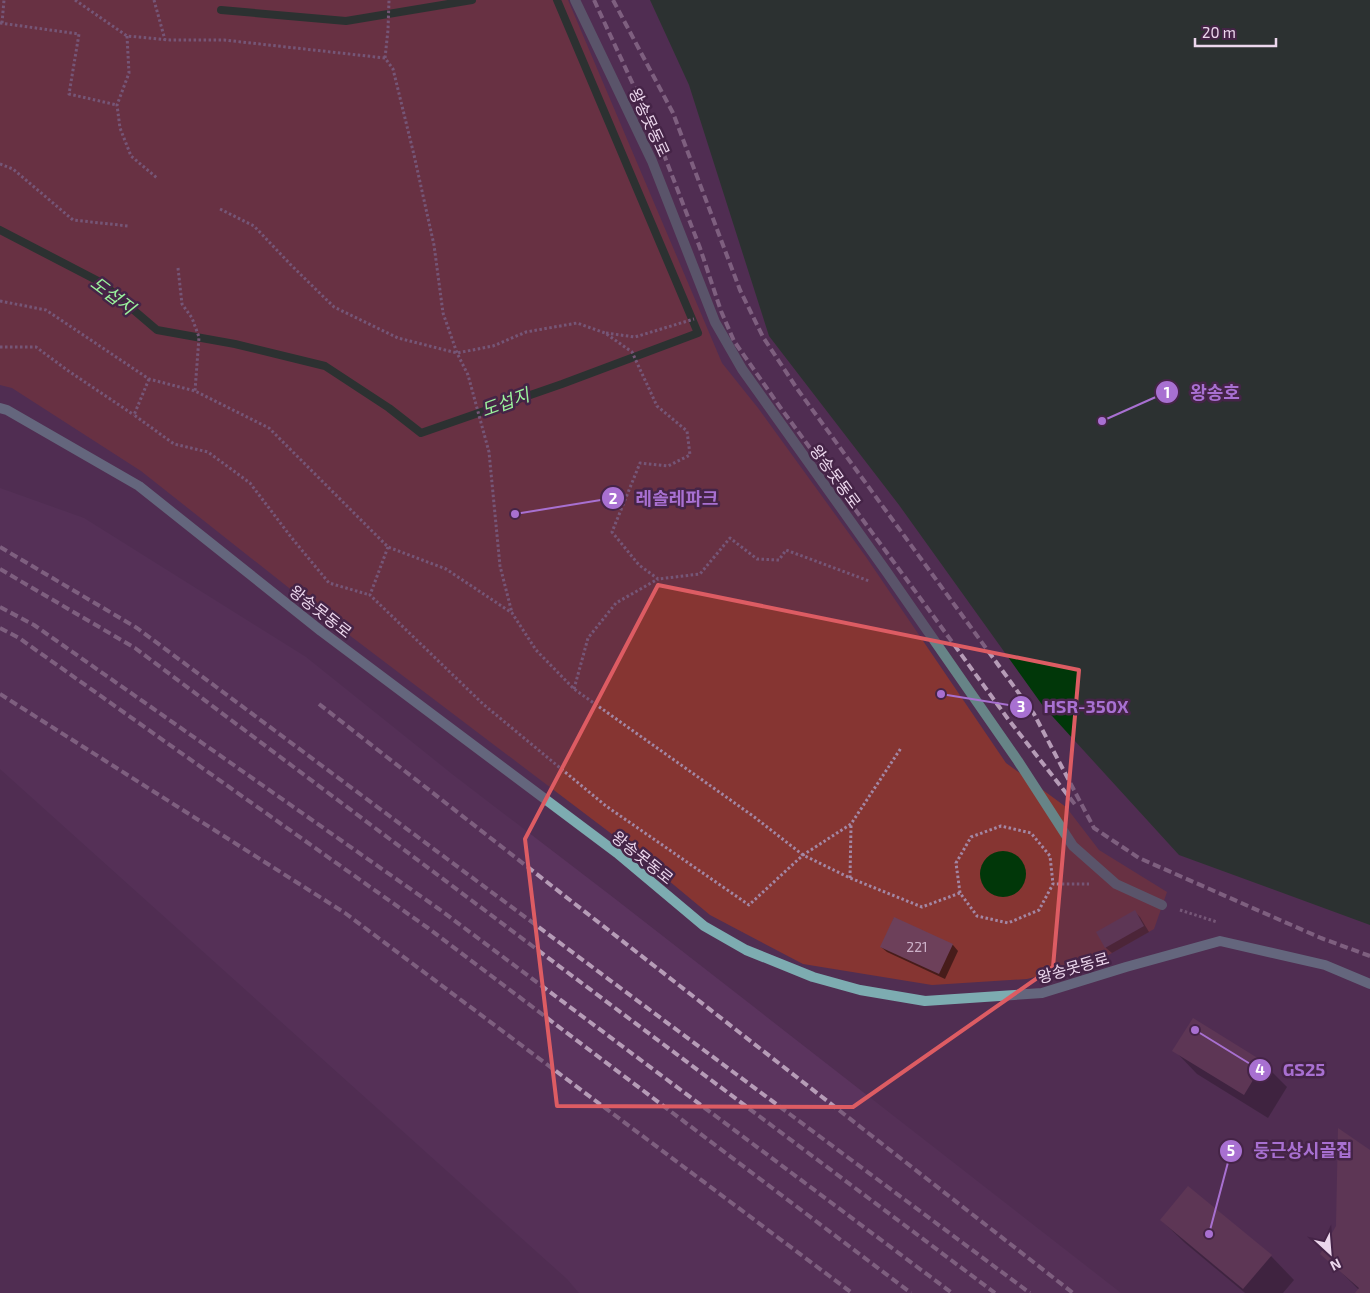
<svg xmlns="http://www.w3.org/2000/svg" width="1370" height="1293" font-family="'Exo 2','Noto Sans KR',sans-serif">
<rect width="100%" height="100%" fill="#502e52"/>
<polygon fill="#5b345e" points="0,488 84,518 306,657 452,774 614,898 1121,1293 579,1293 567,1279 0,769"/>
<polygon fill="#863532" points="0,0 568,0 722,363 758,408 866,557 1006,763 1066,807 1099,850 1167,892 1154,929 1098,961 1027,979 932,985 803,964 710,915 621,841 332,622 141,471 12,388 0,385"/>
<g fill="#013709">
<polygon points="650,0 1370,0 1370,925 1179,855 1043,706 899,505 769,336 689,85"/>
<circle cx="1003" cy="874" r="23"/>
</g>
<g fill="#0007">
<polygon points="1135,912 1140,917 1149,932 1112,953 1106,948 1098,933"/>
<polygon points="894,918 953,945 958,951 945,979 887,952 881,947"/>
<polygon points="1174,1050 1263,1063 1287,1087 1268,1118 1197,1074"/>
<polygon points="1370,1152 1370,1293 1357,1293 1359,1290 1322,1253 1337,1226"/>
<polygon points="1161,1220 1271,1256 1294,1280 1283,1293 1245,1293 1185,1243"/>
</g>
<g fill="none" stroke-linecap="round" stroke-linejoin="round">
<g stroke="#013709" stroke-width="8">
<polyline points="221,10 346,21 472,0"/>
<polyline points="0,230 102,283 157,330 235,344 325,366 389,408 421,433 562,384 698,333 557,0"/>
</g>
</g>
<g fill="#6d405a">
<polygon points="1135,910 1144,926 1105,948 1096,932"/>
<polygon points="894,917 953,944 939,974 880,947"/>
<polygon points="1193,1018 1264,1062 1244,1095 1172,1051"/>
<polygon points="1338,1128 1370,1150 1370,1293 1355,1293 1359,1288 1320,1254 1336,1226"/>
<polygon points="1188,1186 1272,1255 1243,1289 1160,1220"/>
</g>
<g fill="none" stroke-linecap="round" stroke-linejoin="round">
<g stroke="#a387a4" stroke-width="3" stroke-dasharray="2.5 2.5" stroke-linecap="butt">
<polyline points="75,0 127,36 170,40 224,40 385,58 393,69 414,155 434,245 443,313 457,353 468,375 489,452 500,566 512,613"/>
<polyline points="154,0 165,40"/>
<polyline points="0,23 79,34 69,94 117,105"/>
<polyline points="2,23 4,0"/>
<polyline points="127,36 129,73 117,105 120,128 131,156 157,178"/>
<polyline points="385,58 388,30 389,0"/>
<polyline points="0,164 13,169 73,220 128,226"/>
<polyline points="220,209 254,226 291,265 334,307 398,338 457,353 493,346 526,332 577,323 605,333 632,352 657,406 687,431 690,455 668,466 640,463 612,532 639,565 658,579 700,574 730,538 757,559 779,560 786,550 869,581"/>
<polyline points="178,268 182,304 192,318 199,337 195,391"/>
<polyline points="0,301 46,310 149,379 195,391 269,428 388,547 446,569 512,613 536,650 574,689 753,816 803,855 850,878 922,907 960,893 977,916 1008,923 1039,910 1053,884 1089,884"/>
<polyline points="606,333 635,337 694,319"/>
<polyline points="0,347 36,347 67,370 134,415"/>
<polyline points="149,379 134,415 174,444 208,452 250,483 291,537 329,583 370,595"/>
<polyline points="388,547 370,595 483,704 606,806 749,905 803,855 851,824 901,748"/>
<polyline points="574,689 588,638 616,603 658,579"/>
<polyline points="850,878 851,825"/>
<polyline points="960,893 956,863 971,837 1001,826 1031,833 1050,856 1053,884"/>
<polyline points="1180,910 1217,922"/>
</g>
<polyline stroke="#678487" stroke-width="10" points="575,0 652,161 715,322 742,369 886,571 1018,761 1073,846 1116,884 1162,905"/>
<polyline stroke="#7dacb1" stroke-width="10" points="0,408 7,410 139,486 321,631 617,853 704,926 746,950 813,977 860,990 925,1001 1042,993 1126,967 1220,941 1325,965 1370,984"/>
<g stroke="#b69cb7" stroke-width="4" stroke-dasharray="8 4" stroke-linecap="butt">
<polyline points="594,0 656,134 700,248 721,311 734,341 780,407 926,606 1008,719 1077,807"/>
<polyline points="613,0 673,113 740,290 763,337 798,390 1034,714 1094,828 1139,858 1321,938 1370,956"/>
<polyline points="0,547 137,628 1030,1293"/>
<polyline points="0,569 135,648 995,1293"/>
<polyline points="0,607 34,625 439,909 952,1293"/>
<polyline points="0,628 19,638 428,928 911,1293"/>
<polyline points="0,694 345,913 852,1293"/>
<polyline points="319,704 1073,1293"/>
</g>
</g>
<path d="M0 0H1370V1293H0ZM658 585 1079 670 1053 967 853 1107 557 1106 525 839Z" fill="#502e52" fill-opacity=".55" fill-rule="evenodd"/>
<path fill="none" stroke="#dd5c63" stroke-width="4" stroke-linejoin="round" d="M658 585 1079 670 1053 967 853 1107 557 1106 525 839Z"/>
<g text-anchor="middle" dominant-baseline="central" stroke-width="5" stroke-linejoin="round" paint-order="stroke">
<g font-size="14" fill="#ccb1c8">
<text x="917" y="946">221</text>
</g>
<g font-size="16" fill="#ecd7ed" stroke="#452447">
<text transform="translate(650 122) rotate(65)">왕송못동로</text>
<text transform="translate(836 476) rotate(54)">왕송못동로</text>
<text transform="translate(321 611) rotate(38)">왕송못동로</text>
<text transform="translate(643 857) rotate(39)">왕송못동로</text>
<text transform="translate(1073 967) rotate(-16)">왕송못동로</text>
</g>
<g font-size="18" font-style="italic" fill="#9af29c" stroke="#452447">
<text transform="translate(113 295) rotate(37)">도섭지</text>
<text transform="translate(505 402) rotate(-20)">도섭지</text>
</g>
</g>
<path fill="none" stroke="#a870d1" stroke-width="2" d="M1102 421L1167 392M515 514L613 498M941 694L1021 707M1195 1030L1260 1070M1209 1234L1231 1151"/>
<g fill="#a870d1" stroke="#452447" stroke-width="2">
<circle cx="1102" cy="421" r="5"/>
<circle cx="515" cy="514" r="5"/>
<circle cx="941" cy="694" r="5"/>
<circle cx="1195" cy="1030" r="5"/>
<circle cx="1209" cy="1234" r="5"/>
<circle cx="1167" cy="392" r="12"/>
<circle cx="613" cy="498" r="12"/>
<circle cx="1021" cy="707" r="12"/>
<circle cx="1260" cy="1070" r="12"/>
<circle cx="1231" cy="1151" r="12"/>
</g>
<g font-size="15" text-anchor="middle" font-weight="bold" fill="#fff">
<text x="1167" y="398">1</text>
<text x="613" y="504">2</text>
<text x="1021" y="712">3</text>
<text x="1260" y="1075">4</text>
<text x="1231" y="1156">5</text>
</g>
<g font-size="18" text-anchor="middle" font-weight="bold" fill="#a870d1" stroke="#452447" stroke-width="5" stroke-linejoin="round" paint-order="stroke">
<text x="1215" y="399">왕송호</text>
<text x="677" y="505">레솔레파크</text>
<text x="1086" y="713">HSR-350X</text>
<text x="1304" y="1076">GS25</text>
<text x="1303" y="1157">둥근상시골집</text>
</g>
<g transform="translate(1330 1253) rotate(154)" stroke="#452447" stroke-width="4" paint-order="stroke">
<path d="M0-4L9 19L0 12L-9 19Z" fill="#ecd7ed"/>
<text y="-8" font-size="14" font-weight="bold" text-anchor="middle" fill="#ecd7ed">N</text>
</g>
<path d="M1195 38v8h81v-8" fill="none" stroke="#ecd7ed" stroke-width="2.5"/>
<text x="1202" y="38" font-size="15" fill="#ecd7ed" stroke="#452447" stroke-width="4" paint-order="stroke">20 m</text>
</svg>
